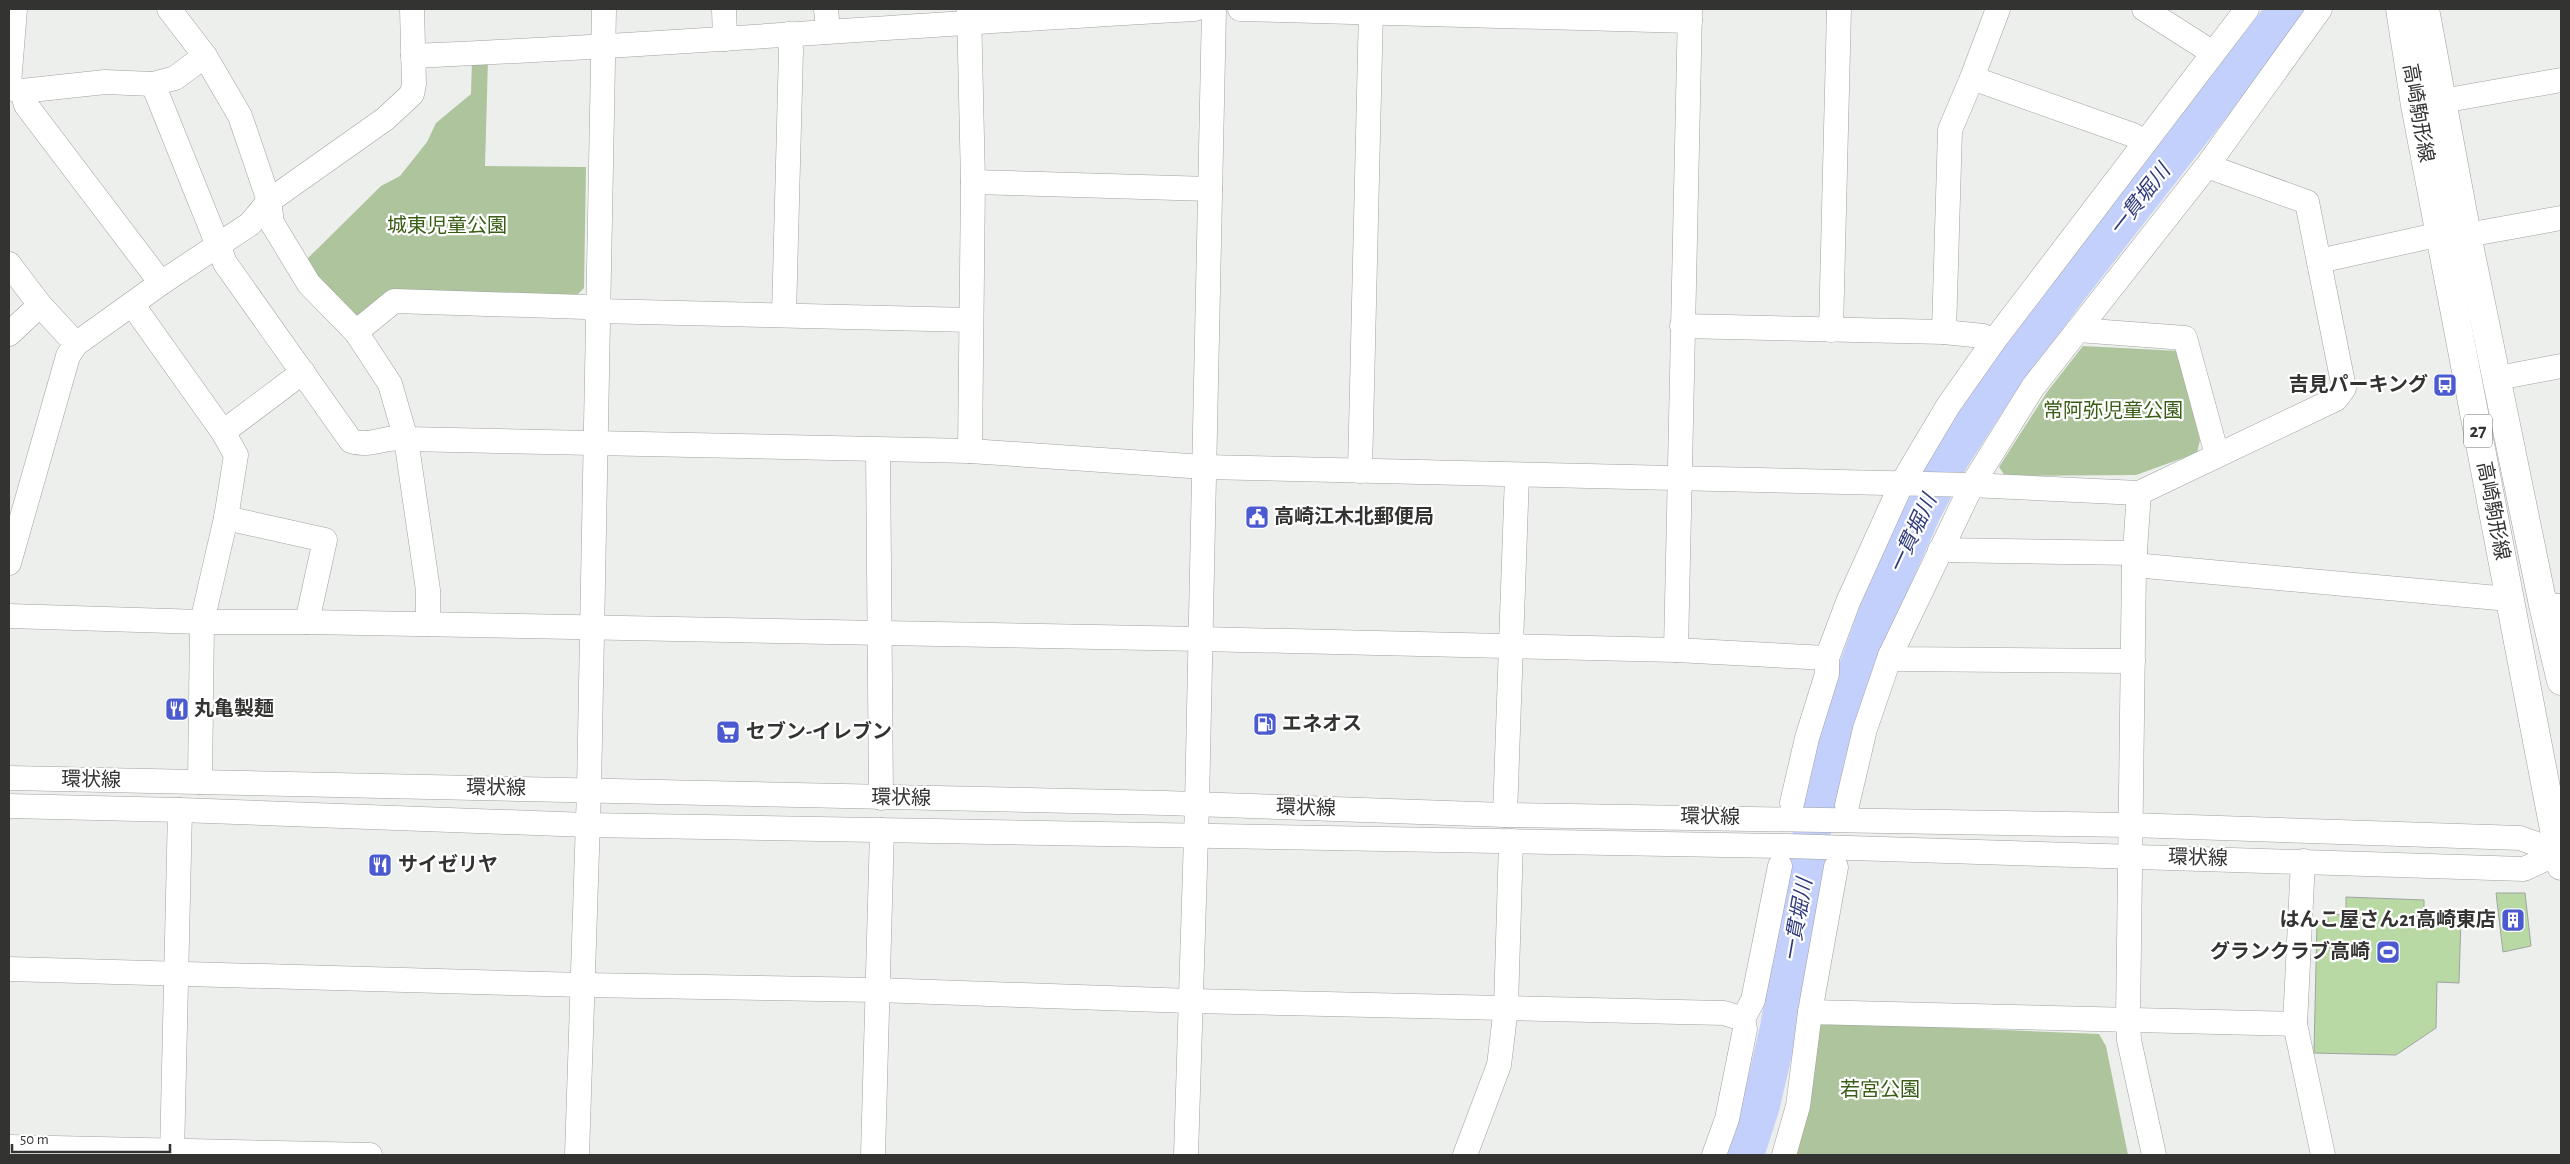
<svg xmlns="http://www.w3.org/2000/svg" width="2570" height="1164" font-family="'Alegreya Sans','Noto Sans JP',sans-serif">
<rect width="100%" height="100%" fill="#edefec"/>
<g fill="#adc49d">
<polygon points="472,59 488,59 485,166 586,167 584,288 574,298 394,294 364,318 355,317 304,262 381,186 400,176 427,142 436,123 471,94"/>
<polygon points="2083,346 2179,351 2200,440 2197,453 2136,475 2005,476 1999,467 2047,392"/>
<polygon points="1815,1022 2099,1034 2106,1046 2128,1155 1792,1155"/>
</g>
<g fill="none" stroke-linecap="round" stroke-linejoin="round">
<polyline stroke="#c4d0fc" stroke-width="38" points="1745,1155 1761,1105 1779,1028 1818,796 1829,749 1879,609 1922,512 1951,457 1995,389 2067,291 2287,9"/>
</g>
<g fill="#b9d9a4" stroke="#a1a3a0">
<polygon points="2496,893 2525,893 2531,946 2503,952"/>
<polygon points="2346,897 2424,900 2424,916 2461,917 2459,983 2437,982 2436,1028 2396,1055 2314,1053 2317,922 2328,922 2328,914 2346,915"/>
</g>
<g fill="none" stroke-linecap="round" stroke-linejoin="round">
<g stroke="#a0a29f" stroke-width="25">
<g id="minor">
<polyline points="169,9 205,56 240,116 269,201 272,223 309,284 356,332 390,384 406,439 428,590 428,624"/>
<polyline points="724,9 725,39"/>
<polyline points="826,9 828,31"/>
<polyline points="969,9 973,182 970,451"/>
<polyline points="1240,9 1690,21"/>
<polyline points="2144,9 2213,53"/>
<path d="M413 56C674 45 934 23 1195 9"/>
<polyline points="1972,78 2133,135 2144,142"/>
<polyline points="9,84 15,9"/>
<path d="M153 84 225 263 351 441C369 448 387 435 406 439L970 451 1204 467 1970 485 2139 493 2336 399 2344 388 2307 202 2207 166"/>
<polyline points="9,88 22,91 105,82 153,84 175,78 205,56"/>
<polyline points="22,91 26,105 161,283"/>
<polyline points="2425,104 2561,80"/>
<polyline points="973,182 1210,189"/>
<polyline points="2467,235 2561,218"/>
<polyline points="2319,261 2441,234"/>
<polyline points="9,264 40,305 76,344"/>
<polyline points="132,304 223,432 236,455 226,518 202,622 200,782"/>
<polyline points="784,315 791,50 789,34"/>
<polyline points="1682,326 1944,332 1983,336 1993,342"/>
<polyline points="1831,330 1839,9"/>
<polyline points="2078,330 2185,338 2217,455"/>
<polyline points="356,332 394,301 585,307 598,311 971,320"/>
<polyline points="1944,332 1950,130 1972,78 1998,9"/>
<polyline points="9,334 40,305"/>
<polyline points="2498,378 2561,366"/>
<polyline points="223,432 303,372"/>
<polyline points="878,450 881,798"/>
<polyline points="1360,471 1371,9"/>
<polyline points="2139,493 2134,565 2128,1020 2129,1040 2154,1155"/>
<polyline points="226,518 325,540 307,622"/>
<polyline points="1940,550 2135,553"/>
<polyline points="9,563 68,356 76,344 161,283 250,224 269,201 385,119 412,94 414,84 412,9"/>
<polyline points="2134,565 2509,599"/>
<polyline points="2543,605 2561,606"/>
<polyline points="9,616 202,622 307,622 1201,639 1676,650 1827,658"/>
<polyline points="1676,650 1690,9"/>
<polyline points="2133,661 1898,659 1890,656 1972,485 2033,387 2207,166 2320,9"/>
<polyline points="9,778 1165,803 1505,815 2130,825 2520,838 2561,853"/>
<polyline points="1792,803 1807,738 1827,674 1827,658 1848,602 1901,485 1948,406 1993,342 2247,9"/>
<polyline points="1847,805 1865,729 1890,656"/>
<polyline points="9,806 180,810 587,825 1787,846 2524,869 2558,853"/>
<polyline points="1505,815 1517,475"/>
<polyline points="2303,861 2295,1024 2323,1155"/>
<polyline points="9,969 583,985 877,990 1191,1001 1724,1013 1743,1019 1745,1029 1727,1119 1714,1155"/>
<polyline points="1810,1012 1836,867"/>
<polyline points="1743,1019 1753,1000 1780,866"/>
<polyline points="9,1147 370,1155"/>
<polyline points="172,1155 180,810"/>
<polyline points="577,1155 589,790 604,9"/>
<polyline points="873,1155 882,830"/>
<polyline points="1186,1155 1197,804 1214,9"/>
<polyline points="1465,1155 1499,1065 1506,1007 1511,841"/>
<polyline points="1784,1155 1798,1106 1810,1012 2295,1024"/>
</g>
</g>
<g stroke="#a0a29f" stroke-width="29">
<g id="major">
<polyline points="2400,9 2415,105 2561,866"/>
<polyline points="2425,9 2467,235 2543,605 2561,681"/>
</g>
</g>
<use href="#minor" stroke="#fff" stroke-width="24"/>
<use href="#major" stroke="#fff" stroke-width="28"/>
</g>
<defs>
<g id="bus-square" transform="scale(1.25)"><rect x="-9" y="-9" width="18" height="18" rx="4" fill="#4b5acf" stroke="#fff"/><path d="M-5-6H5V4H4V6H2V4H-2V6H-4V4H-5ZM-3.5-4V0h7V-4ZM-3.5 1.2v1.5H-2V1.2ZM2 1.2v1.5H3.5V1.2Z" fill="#fff"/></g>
<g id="civic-square" transform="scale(1.25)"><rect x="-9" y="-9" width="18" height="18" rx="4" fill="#4b5acf" stroke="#fff"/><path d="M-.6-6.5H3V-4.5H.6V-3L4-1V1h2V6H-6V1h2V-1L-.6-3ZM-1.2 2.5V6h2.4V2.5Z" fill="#fff"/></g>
<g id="restaurant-square" transform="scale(1.25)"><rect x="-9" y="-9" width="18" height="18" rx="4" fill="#4b5acf" stroke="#fff"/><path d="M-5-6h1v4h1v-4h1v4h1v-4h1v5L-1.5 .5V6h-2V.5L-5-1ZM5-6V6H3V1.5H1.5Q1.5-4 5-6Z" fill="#fff"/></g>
<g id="fuel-square" transform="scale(1.25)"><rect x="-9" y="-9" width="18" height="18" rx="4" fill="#4b5acf" stroke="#fff"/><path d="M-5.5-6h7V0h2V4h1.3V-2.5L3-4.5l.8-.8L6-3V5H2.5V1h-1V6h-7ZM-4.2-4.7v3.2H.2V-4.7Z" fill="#fff"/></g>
<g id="supermarket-square" transform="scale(1.25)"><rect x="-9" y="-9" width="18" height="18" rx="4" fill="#4b5acf" stroke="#fff"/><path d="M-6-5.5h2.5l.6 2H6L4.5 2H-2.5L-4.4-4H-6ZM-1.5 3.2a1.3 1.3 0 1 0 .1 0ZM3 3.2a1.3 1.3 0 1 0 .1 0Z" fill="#fff"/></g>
<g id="building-square" transform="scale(1.25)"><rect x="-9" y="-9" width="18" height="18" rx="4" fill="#4b5acf" stroke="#fff"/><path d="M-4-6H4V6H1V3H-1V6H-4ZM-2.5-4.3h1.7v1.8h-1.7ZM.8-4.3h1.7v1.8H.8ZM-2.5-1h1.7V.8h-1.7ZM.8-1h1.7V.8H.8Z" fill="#fff"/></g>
<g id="stadium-square" transform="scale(1.25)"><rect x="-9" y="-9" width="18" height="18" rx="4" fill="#4b5acf" stroke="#fff"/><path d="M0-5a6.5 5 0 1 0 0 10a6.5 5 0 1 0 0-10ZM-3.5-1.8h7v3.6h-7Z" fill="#fff"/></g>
</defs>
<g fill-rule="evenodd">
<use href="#bus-square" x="2445" y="385"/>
<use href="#civic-square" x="1257" y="517"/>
<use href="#restaurant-square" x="177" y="709"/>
<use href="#fuel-square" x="1265" y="724"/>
<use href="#supermarket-square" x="728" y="732"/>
<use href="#restaurant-square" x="380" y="865"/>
<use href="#building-square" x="2513" y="920"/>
<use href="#stadium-square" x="2388" y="952"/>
</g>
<g text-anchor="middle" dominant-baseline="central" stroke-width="4.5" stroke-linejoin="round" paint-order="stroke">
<rect fill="#fff" stroke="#707070" stroke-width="1" x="2464" y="414.5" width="28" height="33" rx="4"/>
<g font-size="19" font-weight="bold" fill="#333332">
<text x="2478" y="431">27</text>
</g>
<g font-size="20" fill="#333332" stroke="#fff">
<text transform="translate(2418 113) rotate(80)">高崎駒形線</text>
<text transform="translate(2493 511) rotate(79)">高崎駒形線</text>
<text transform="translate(91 780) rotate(1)">環状線</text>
<text transform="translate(496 788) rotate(1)">環状線</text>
<text transform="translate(901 798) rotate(1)">環状線</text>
<text transform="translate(1306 808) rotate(2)">環状線</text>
<text transform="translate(1710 817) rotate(1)">環状線</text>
<text transform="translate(2198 858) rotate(2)">環状線</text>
</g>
<g font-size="20" fill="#395d15" stroke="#fff">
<text x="447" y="226">城東児童公園</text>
<text x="2113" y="411">常阿弥児童公園</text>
<text x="1880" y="1090">若宮公園</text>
</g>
<g font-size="20" font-weight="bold" fill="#333332" stroke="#fff" text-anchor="start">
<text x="2428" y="385" text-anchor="end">吉見パーキング</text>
<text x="1274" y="517">高崎江木北郵便局</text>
<text x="194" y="709">丸亀製麺</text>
<text x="1282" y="724">エネオス</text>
<text x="746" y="732">セブン-イレブン</text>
<text x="398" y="865">サイゼリヤ</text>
<text x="2496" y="920" text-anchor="end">はんこ屋さん21高崎東店</text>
<text x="2370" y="952" text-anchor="end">グランクラブ高崎</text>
</g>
<g font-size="21" font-style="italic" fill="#313b7b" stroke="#fff">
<text transform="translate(2140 200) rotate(-52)">一貫堀川</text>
<text transform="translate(1913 534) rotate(-65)">一貫堀川</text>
<text transform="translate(1798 920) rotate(-80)">一貫堀川</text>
</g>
</g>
<rect width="2570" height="1164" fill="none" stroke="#333332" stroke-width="20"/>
<path d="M12 1144v8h158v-8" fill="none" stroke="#333332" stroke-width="2.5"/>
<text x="20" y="1144" font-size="15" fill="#333332" stroke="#ffffff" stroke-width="4" paint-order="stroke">50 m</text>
</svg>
